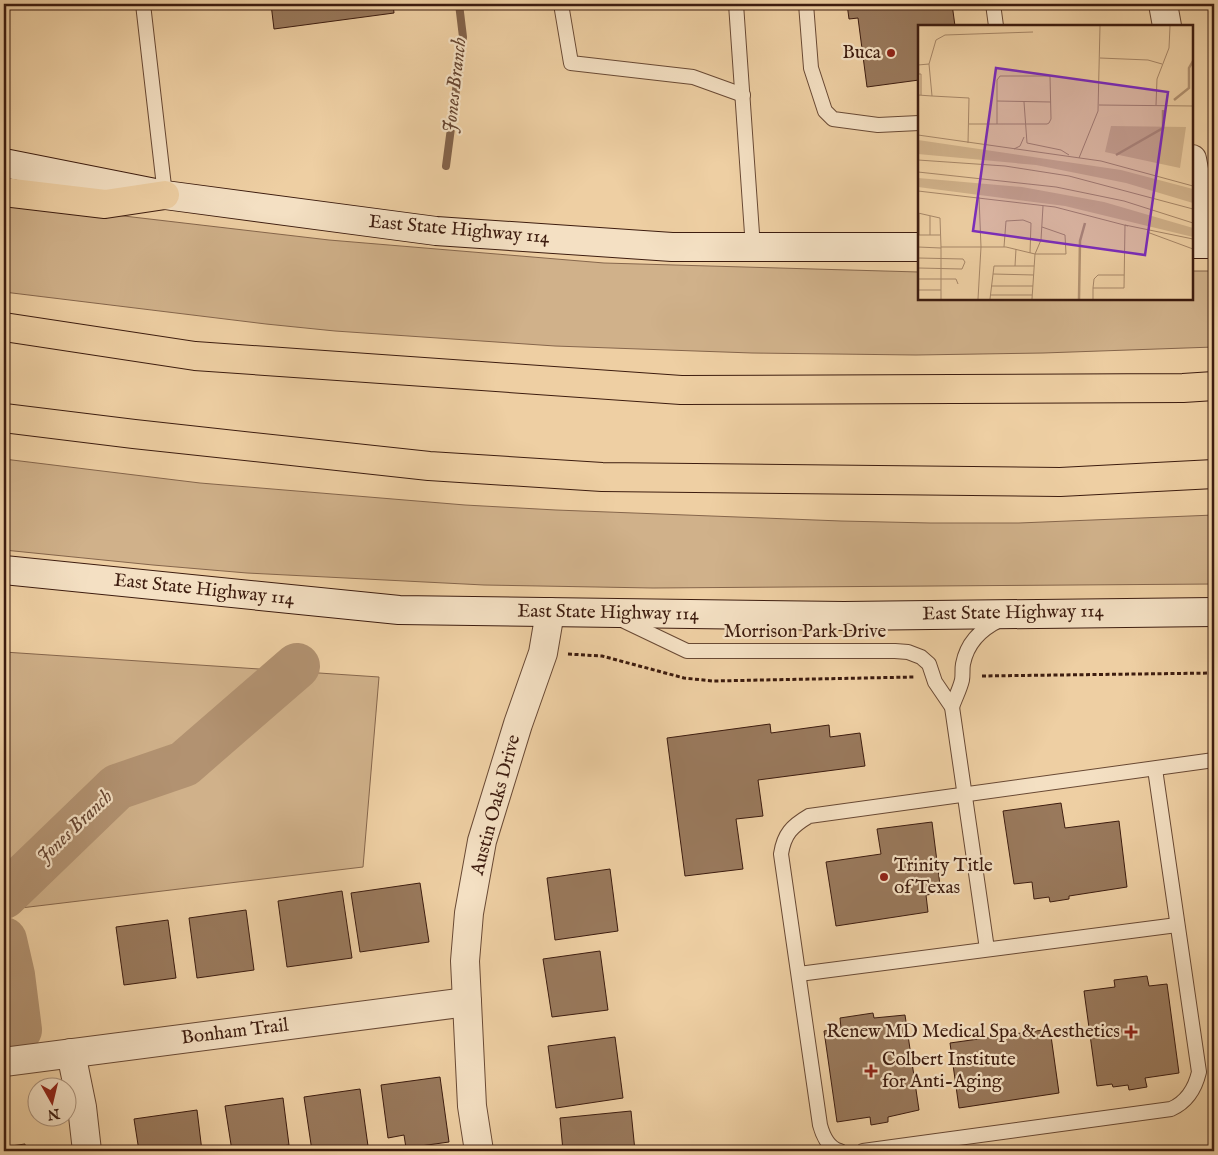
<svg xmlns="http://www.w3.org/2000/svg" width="1218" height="1155" font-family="'IM FELL English',serif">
<rect width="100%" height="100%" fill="#eecfa3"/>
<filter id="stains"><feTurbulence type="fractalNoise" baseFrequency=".004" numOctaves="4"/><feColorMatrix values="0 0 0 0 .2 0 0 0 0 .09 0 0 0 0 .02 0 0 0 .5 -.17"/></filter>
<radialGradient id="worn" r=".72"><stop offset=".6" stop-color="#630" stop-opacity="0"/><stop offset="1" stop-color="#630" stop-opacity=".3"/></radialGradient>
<g fill="#d0b18a" stroke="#86664c">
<polygon points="4,202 329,240 604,263 919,272 919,299 1192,299 1192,271 1214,271 1214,347 1043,353 916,355 752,353 555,346 335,331 266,324 4,292"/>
<polygon points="4,459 200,483 465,505 556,510 841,521 930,523 1019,523 1214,515 1214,584 653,588 484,585 247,573 153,565 4,550"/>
<polygon points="4,652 379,677 363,867 4,910"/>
</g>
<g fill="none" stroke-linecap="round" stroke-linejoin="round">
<polyline stroke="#83634a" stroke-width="8" points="446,166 463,37 459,4"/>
<g stroke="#b29271" stroke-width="46">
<polyline points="4,896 117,787 184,764 297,666"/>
<polyline points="4,940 12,975 19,1030"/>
</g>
</g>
<g fill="#99795c" stroke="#3d1c0f">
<polygon points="271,4 393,4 394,13 274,29"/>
<polygon points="847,4 952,4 955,26 919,26 919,80 867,87 858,18 849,19"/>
<polygon points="770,724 771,733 829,725 830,737 860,733 865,766 758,780 763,816 736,819 743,869 685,876 667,738"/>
<polygon points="1061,803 1065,828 1119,821 1127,887 1069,896 1069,899 1050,902 1049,897 1034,899 1032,882 1014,884 1003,811"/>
<polygon points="932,822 941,893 926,895 928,912 836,926 826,862 881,854 877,829"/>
<polygon points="1214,864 1214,893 1211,865"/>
<polygon points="610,869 618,931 555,940 547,878"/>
<polygon points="420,883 429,942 360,952 351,893"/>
<polygon points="342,891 352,958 287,967 278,901"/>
<polygon points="246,910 254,970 197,978 189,918"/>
<polygon points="168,920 176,978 124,985 116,927"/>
<polygon points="600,951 608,1010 552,1017 543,959"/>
<polygon points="1147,976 1149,986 1167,984 1179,1073 1145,1078 1147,1087 1129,1090 1128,1085 1113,1087 1112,1084 1097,1086 1084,991 1115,987 1114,980"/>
<polygon points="873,1013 874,1018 905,1015 919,1110 888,1117 888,1122 871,1125 870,1117 837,1122 824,1031 841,1028 840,1018"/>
<polygon points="1050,1029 1059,1093 959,1108 950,1043"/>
<polygon points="615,1037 623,1098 556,1108 548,1046"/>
<polygon points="440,1077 449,1142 406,1148 404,1135 388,1138 381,1085"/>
<polygon points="360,1089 368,1146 331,1151 312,1151 304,1097"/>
<polygon points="283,1098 289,1145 248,1151 232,1151 225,1106"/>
<polygon points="197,1110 202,1151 139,1151 134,1119"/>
<polygon points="631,1111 635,1151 563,1151 560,1118"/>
<polygon points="25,1144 26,1151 4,1151 4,1147"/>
</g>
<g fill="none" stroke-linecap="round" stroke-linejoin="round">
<g stroke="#694934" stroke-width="16">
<g id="service">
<polyline points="143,4 165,195"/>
<polyline points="561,4 571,63 693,77 743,95"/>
<polyline points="736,4 753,248"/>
<polyline points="806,4 811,68 825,111 833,119 878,125 919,123"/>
<polyline points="993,4 996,26"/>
<polyline points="620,619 687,651 895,651 908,652 921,657 929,664 935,682 952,707 987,949"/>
<path d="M952 707C955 698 960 689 962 680 963 675 962 669 963 664 967 643 981 629 1000 620"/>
<polyline points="799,974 1177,925"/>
<path d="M840 1151C828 1148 823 1136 820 1125L781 854C784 834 792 826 809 816L1214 760"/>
<path d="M863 1151 1171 1109C1187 1102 1195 1089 1199 1072L1155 769"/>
</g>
</g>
<g stroke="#694934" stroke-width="30">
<g id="minor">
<polyline points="71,1053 82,1107 87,1151"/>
<polyline points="4,1062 467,1002"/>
<polyline points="479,1151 472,1106 467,1002 465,961 469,913 482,841 518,724 543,653 550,612"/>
</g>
</g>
<g stroke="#694934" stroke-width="30">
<g id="tertiary">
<polyline points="1163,4 1167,26"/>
<polyline points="1192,159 1208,244"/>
</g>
</g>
<g stroke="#3d1c0f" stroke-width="30">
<g id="secondary">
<polyline points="4,163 165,195 436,231 672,247 919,247"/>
<polyline points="1192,244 1214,244"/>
<polyline points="4,570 399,610 844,616 1214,612"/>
</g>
</g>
<g stroke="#3d1c0f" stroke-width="30">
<g id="motorway">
<polyline points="4,192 105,204 165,195"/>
<polyline points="4,327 195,356 681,390 1183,388 1214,386"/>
<polyline points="4,418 134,434 429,466 602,477 1060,482 1214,474"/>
</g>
</g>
<g stroke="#3d1c0f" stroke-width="3" stroke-dasharray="4 2.5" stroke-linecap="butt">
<polyline points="568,654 602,656 684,678 713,681 914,677"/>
<polyline points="982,676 1214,673"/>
</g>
<use href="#service" stroke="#f4e0c3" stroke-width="14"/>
<use href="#minor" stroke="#f4e0c3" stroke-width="28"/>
<use href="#tertiary" stroke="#f4e0c3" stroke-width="28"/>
<use href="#secondary" stroke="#f4e0c3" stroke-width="28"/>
<use href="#motorway" stroke="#eecfa3" stroke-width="28"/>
</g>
<g fill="#8f2418" stroke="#f4e0c3" stroke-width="2">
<circle cx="891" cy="53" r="5"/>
<circle cx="884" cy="877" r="5"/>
<path d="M1128.5 1024.5h5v5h5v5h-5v5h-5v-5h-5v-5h5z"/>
<path d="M868.5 1063.5h5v5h5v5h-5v5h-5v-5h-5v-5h5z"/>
</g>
<g text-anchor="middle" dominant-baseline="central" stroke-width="4.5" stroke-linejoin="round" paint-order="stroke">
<g font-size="19" fill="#3d1c0f" stroke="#f4e0c3" text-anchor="end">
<text x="881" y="53">Buca</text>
<text x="894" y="866" text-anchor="start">Trinity Title<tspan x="894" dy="22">of Texas</tspan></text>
<text x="1120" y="1032">Renew MD Medical Spa &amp; Aesthetics</text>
<text x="882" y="1060" text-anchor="start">Colbert Institute<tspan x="882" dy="22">for Anti-Aging</tspan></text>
</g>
<g font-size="19" fill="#3d1c0f" stroke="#f4e0c3">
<text transform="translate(459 230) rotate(5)">East State Highway 114</text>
<text transform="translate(204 590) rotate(6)">East State Highway 114</text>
<text transform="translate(608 613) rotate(1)">East State Highway 114</text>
<text transform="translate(1013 613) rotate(-1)">East State Highway 114</text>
<text x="805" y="632">Morrison Park Drive</text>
<text transform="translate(496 805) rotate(-75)">Austin Oaks Drive</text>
<text transform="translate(235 1032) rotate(-7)">Bonham Trail</text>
</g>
<g font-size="20" font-style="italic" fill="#664531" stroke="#f4e0c3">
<text transform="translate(455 85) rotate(-84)">Jones Branch</text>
<text transform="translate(75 827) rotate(-44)">Jones Branch</text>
</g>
</g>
<g transform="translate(918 25)">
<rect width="275" height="275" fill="#eecfa3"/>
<path d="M193 101 268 102 262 143 187 127ZM0 115 203 145 275 164V178L208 158 118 140 0 129ZM0 153 104 162 186 177 275 203V212L147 181 0 162Z" fill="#d0b18a"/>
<path fill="none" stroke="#b29271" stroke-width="2.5" d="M256 75 271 63V43L275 36M198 130 245 103V85M161 274 162 216 167 198"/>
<path fill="none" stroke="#a78768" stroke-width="1" d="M182 33 230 35 244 39M0 40 11 39 18 15 27 10 115 7M0 49H3V70M0 70 14 71 11 39M14 71 51 73 50 118M79 76 133 77M106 77 109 118 143 125 151 130M181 80 275 81M238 80 239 54 251 23 252 1M51 99H129L131 98 133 94 132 51H82L79 55V99M0 110 183 136 275 161M96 124 102 121 106 112M161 133 180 86 182 1M0 135 87 141 151 151 275 184M0 147 138 162 206 176 275 198M0 166 137 182 210 201M0 188 22 193 23 222H88L117 229 123 215 125 181M1 188V210M12 191V210M207 200 275 214M229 207 275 224M0 210H22M0 222 23 223M86 222 88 196 105 195 113 198 112 228M0 233 45 234 47 237 44 244 0 243M97 241H116M75 249 116 250M0 254H38L40 259M73 261H115M175 263 176 254 180 250H206M0 265H23M72 270H114M23 274V222M60 274 63 222 61 172M72 274 76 241H97L98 224M114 274 117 229H148L147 210 124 202M175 274V263H206L207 200"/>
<path fill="#7b2cbf" fill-opacity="0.15" stroke="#7b2cbf" stroke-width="2.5" d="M78 43 250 67 227 230 55 206Z"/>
<rect width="275" height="275" fill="none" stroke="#3d1c0f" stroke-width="2.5"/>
</g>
<rect width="1218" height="1155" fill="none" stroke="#eecfa3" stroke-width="20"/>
<rect x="5" y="5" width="1208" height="1145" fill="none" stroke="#3d1c0f" stroke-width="2.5"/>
<rect x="10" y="10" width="1198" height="1135" fill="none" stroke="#3d1c0f"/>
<g transform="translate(52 1102) rotate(172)"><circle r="24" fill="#f4e0c3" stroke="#ab927b"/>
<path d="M0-4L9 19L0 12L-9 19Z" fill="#8f2418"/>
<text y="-8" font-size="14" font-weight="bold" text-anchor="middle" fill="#3d1c0f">N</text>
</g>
<rect width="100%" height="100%" filter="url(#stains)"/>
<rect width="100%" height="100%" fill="url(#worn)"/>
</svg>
